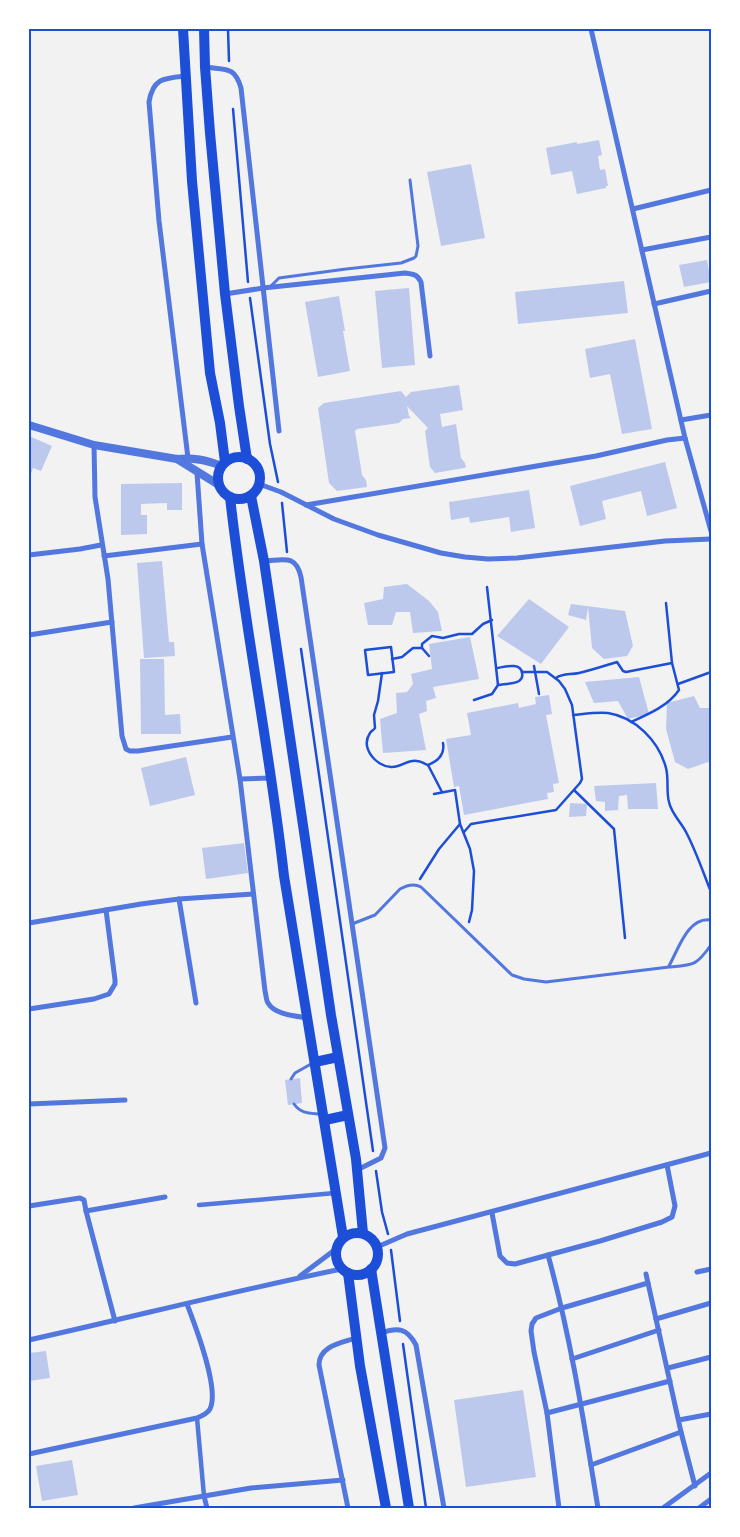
<svg xmlns="http://www.w3.org/2000/svg" width="740" height="1537" font-family="Inter,sans-serif">
<rect width="100%" height="100%" fill="#f2f2f2"/>
<g fill="#bdc9ec">
<polygon points="599,140 602,155 598,156 600,170 605,169 608,186 606,186 606,188 577,194 572,171 551,175 546,148 577,142 577,144"/>
<polygon points="471,164 485,238 441,246 427,172"/>
<polygon points="707,260 711,282 684,287 679,265"/>
<polygon points="624,281 628,313 518,324 515,292"/>
<polygon points="409,288 415,365 382,368 375,291"/>
<polygon points="339,296 345,331 343,331 350,371 318,377 305,302"/>
<polygon points="635,339 652,429 622,434 610,374 590,378 585,349"/>
<polygon points="459,385 463,410 440,414 442,427 456,424 461,458 465,463 466,467 464,468 435,473 430,467 425,431 428,428 407,406 409,416 411,418 403,419 399,423 357,429 355,431 362,475 366,480 367,487 337,491 329,483 318,408 324,403 401,391 406,397 411,392"/>
<polygon points="29,436 52,446 41,471 33,468 29,479"/>
<polygon points="665,462 677,508 647,516 641,491 602,501 606,519 580,526 570,486"/>
<polygon points="182,483 182,510 167,510 167,503 141,504 141,515 147,515 147,534 121,535 121,484"/>
<polygon points="529,490 535,528 511,532 509,517 470,523 469,517 451,520 449,502"/>
<polygon points="162,561 169,642 174,642 175,656 144,658 137,563"/>
<polygon points="407,584 429,601 438,612 442,631 413,633 410,612 396,612 392,625 368,625 364,603 383,599 384,587"/>
<polygon points="529,599 569,627 541,664 497,636"/>
<polygon points="571,604 625,611 633,646 627,656 604,659 592,648 588,607 586,620 568,615"/>
<polygon points="470,637 479,679 433,687 436,698 426,701 427,711 419,714 426,750 383,753 380,719 397,713 396,693 407,692 413,684 411,674 432,669 429,644"/>
<polygon points="140,659 164,659 165,715 180,714 181,734 141,734"/>
<polygon points="639,677 649,714 628,719 618,701 594,703 585,682"/>
<polygon points="549,695 552,714 546,715 559,783 553,784 554,792 547,793 548,799 464,815 459,786 454,787 446,739 471,735 467,713 518,703 519,708 536,704 535,697"/>
<polygon points="694,696 700,708 711,708 711,761 688,769 675,762 666,729 667,703"/>
<polygon points="186,757 195,795 150,806 141,768"/>
<polygon points="656,783 658,809 628,809 627,795 619,796 618,810 605,811 605,802 596,801 594,786"/>
<polygon points="570,803 587,804 586,816 569,817"/>
<polygon points="244,843 248,873 206,879 202,848"/>
<polygon points="300,1078 302,1103 288,1105 285,1080"/>
<polygon points="46,1351 50,1378 29,1381 29,1353"/>
<polygon points="523,1390 536,1477 466,1487 454,1400"/>
<polygon points="72,1460 78,1495 42,1501 36,1466"/>
</g>
<g fill="none" stroke-linecap="round" stroke-linejoin="round">
<g stroke="#1d4ed8" stroke-width="2.5">
<polyline points="228,29 229,61"/>
<polyline points="233,109 248,282"/>
<polyline points="250,298 270,444 278,482"/>
<polyline points="282,503 287,552"/>
<polygon points="391,647 394,672 368,675 365,650"/>
<polyline points="301,649 373,1151"/>
<polyline points="429,656 422,648 422,644 432,636 443,638 459,634 472,634 483,624 492,620"/>
<polyline points="392,659 402,657 413,648 422,648"/>
<polyline points="534,666 539,694"/>
<path d="M497 668C504 667 521 662 522 673 523 677 522 679 519 681 514 684 504 684 498 685"/>
<path d="M382 673 378 701 374 715 375 728C374 730 371 731 370 733 360 748 376 766 391 767 400 768 408 759 417 761 421 761 425 764 428 765 438 761 445 754 443 743"/>
<path d="M556 678C563 673 570 675 579 673 592 670 604 666 617 662L623 671 626 672 672 663"/>
<polyline points="678,684 711,672"/>
<polyline points="474,700 492,694 498,685 487,587"/>
<path d="M573 715C584 714 596 712 608 713 635 717 659 741 666 768 669 779 666 791 669 802 671 813 681 822 686 832 696 851 703 872 711 892"/>
<path d="M631 722C649 714 668 706 679 690L672 663 666 603"/>
<polyline points="428,765 442,792"/>
<polyline points="574,790 614,829 625,938"/>
<polyline points="434,794 455,790 460,824 470,849 474,871 472,910 469,922"/>
<polyline points="464,832 471,824 556,810 580,783 582,779 572,705 565,689 559,681 547,672 522,672"/>
<polyline points="420,879 439,849 460,824"/>
<polyline points="376,1171 382,1212 388,1234"/>
<polyline points="391,1250 400,1321"/>
<polyline points="403,1344 426,1508"/>
</g>
<g stroke="#5277de" stroke-width="3">
<polyline points="270,287 279,278 346,269 401,263 414,258 416,256 418,246 410,180"/>
<path d="M352 924 375 915 400 889C407 885 414 883 421 887L512 975 524 979 546 982 669 967C694 965 696 966 711 945"/>
<path d="M669 966C678 950 688 916 711 920"/>
<polyline points="291,1079 295,1073 311,1064"/>
<path d="M294 1104C301 1114 310 1113 320 1114"/>
</g>
<g stroke="#5277de" stroke-width="4.5">
<polyline points="199,1205 335,1193"/>
<polyline points="197,1418 204,1496"/>
</g>
<g stroke="#5277de" stroke-width="5">
<polyline points="591,29 685,438 711,531"/>
<path d="M205 67C226 70 235 66 241 88L279 431"/>
<path d="M186 76C164 78 153 78 149 102L159 221 188 458"/>
<polyline points="633,209 711,190"/>
<polyline points="642,250 711,237"/>
<path d="M225 294 263 288 405 273C413 274 417 274 421 282L430 356"/>
<polyline points="654,304 711,291"/>
<polyline points="681,420 711,415"/>
<polyline points="94,445 95,497 108,579 122,736 126,749 130,751 138,751 232,737"/>
<path d="M197 473 202 544 240 779 265 991C266 994 266 1000 268 1003 275 1015 296 1016 307 1018"/>
<polyline points="259,484 281,492 334,519 378,535 441,553 465,557 488,559 517,558 665,541 711,539"/>
<polyline points="306,505 596,456 667,440 685,438"/>
<polyline points="29,555 80,549 101,545"/>
<polyline points="104,556 202,544"/>
<path d="M264 561C284 560 296 554 301 577L385 1148 381 1158 357 1170"/>
<polyline points="29,635 112,622"/>
<polyline points="240,779 272,778"/>
<polyline points="179,899 196,1003"/>
<polyline points="29,923 141,904 179,899 253,894"/>
<polyline points="29,1009 94,999 109,994 115,984 115,980 106,910"/>
<polyline points="29,1104 125,1100"/>
<polyline points="29,1206 80,1198 84,1200 86,1211 165,1197"/>
<polyline points="86,1211 115,1321"/>
<polyline points="492,1213 500,1256 507,1263 515,1264 600,1241 662,1222 672,1217 675,1206 667,1165"/>
<polyline points="377,1247 407,1234 711,1153"/>
<path d="M548 1255C571 1338 584 1423 598 1508"/>
<polyline points="697,1272 711,1269"/>
<polyline points="646,1274 681,1432 695,1486"/>
<polyline points="300,1276 336,1249"/>
<polyline points="656,1319 711,1303"/>
<path d="M381 1333C398 1327 407 1328 416 1345L444 1508"/>
<path d="M29 1340C133 1317 237 1290 342 1269"/>
<polyline points="572,1359 659,1330"/>
<polyline points="668,1368 711,1357"/>
<polyline points="547,1413 670,1381"/>
<polyline points="679,1420 711,1414"/>
<path d="M29 1454 197 1418C202 1416 207 1414 210 1409 220 1389 195 1325 187 1304"/>
<polyline points="591,1465 681,1432"/>
<polyline points="204,1496 207,1508"/>
<polyline points="134,1508 251,1488 343,1480"/>
<path d="M348 1508 319 1365C319 1346 341 1343 356 1338"/>
<polyline points="559,1508 547,1413 534,1352 531,1331 532,1324 536,1318 562,1308 648,1283"/>
<polyline points="663,1508 711,1473"/>
<polyline points="699,1508 711,1499"/>
</g>
<g stroke="#5277de" stroke-width="8">
<path d="M29 425 94 445 177 459C193 457 206 460 222 466"/>
<polyline points="177,459 219,485"/>
</g>
<g stroke="#1d4ed8" stroke-width="10">
<polyline points="183,29 192,181 210,373 220,423 225,462"/>
<polyline points="204,29 205,67 210,133 225,294 239,406 247,459"/>
<circle cx="239" cy="478" r="21"/>
<polyline points="251,496 264,561 331,1015 356,1159 363,1233"/>
<path d="M230 497C244 624 270 750 284 876L343 1237"/>
<polyline points="315,1062 338,1057"/>
<polyline points="325,1120 348,1115"/>
<circle cx="357" cy="1254" r="21"/>
<polyline points="371,1269 409,1508"/>
<polyline points="348,1273 360,1366 386,1508"/>
</g>
</g>
<rect width="740" height="1537" fill="none" stroke="#ffffff" stroke-width="60"/>
<rect x="30" y="30" width="680" height="1477" fill="none" stroke="#1d4ed8" stroke-width="2"/>
</svg>
